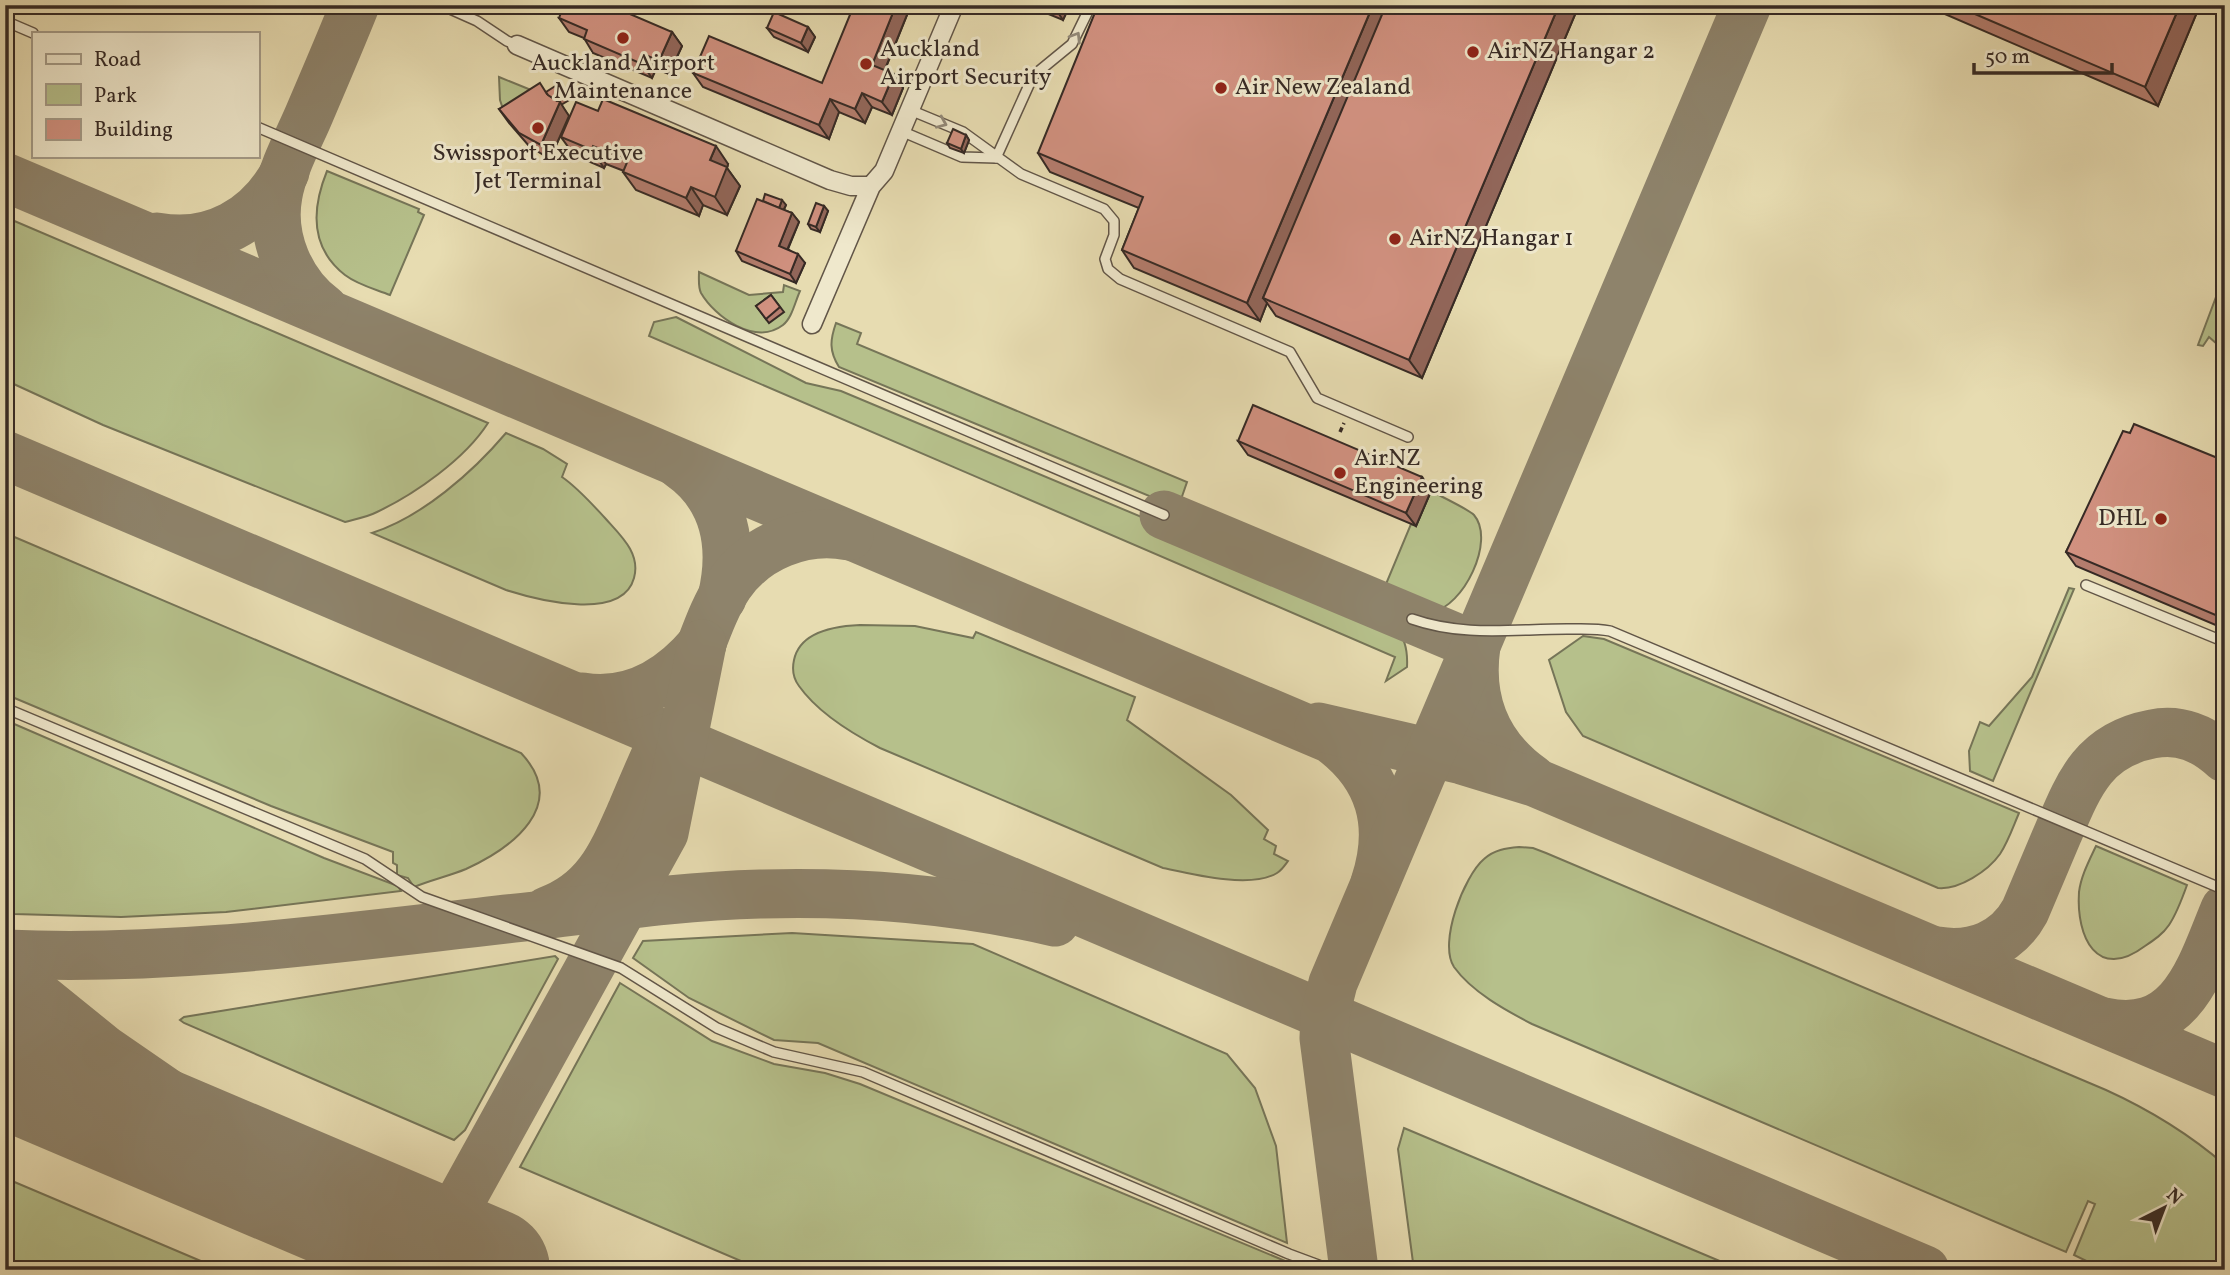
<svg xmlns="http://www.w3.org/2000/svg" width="2230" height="1275" font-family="Vollkorn,serif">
<rect width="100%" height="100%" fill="#e7dcb1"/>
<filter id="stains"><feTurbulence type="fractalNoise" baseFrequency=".00286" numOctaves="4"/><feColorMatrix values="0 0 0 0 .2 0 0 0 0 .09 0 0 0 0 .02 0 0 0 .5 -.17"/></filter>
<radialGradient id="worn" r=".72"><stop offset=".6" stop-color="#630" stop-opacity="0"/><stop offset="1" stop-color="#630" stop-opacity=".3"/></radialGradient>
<g fill="#b6c08b" stroke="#767558" stroke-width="2">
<polygon points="499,77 536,92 504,112 500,100"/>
<path d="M327 171 419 209 418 212 424 215 390 295C375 289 358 285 345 275 309 247 312 208 327 171Z"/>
<path d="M5 217 488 423C465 459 415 494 377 512 367 517 356 519 345 522L103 425 5 380Z"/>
<path d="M699 272 749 295 783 292 784 285 800 291C795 302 792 318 783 325 755 346 715 317 701 293 698 287 699 278 699 272Z"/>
<polygon points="2225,273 2225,351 2209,337 2203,346 2198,345"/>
<path d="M676 317 806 383 841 391 1392 622C1404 636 1408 648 1407 667L1386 681 1395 657 649 336 654 322Z"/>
<path d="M836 323 861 333 857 344 1187 482 1178 508 839 367C829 351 830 340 836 323Z"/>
<path d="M506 433 543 449 567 464 562 477C578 488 591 503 605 518 620 535 641 553 634 578 622 622 537 600 506 590L372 533C422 517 473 472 506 433Z"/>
<path d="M1431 491C1440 496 1468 509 1474 515 1496 541 1463 607 1432 612 1415 615 1396 603 1381 596L1411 524 1416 526Z"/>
<path d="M5 533 521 753C570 805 512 848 466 869 449 876 431 880 414 887L408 878 397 875V865L393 863V852L271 806 5 694Z"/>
<polygon points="2069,588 2074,589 1993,781 1970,771 1969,751 1980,722 1989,726 2032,677"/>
<path d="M860 625 915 626 973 638 976 632 1135 697 1127 720 1231 795 1268 830 1264 839 1276 846 1274 854 1288 861C1285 865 1282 870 1277 873 1251 889 1191 874 1163 868L880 748C851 733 818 713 799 686 793 678 792 669 794 660 800 631 836 626 860 625Z"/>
<path d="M1583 636 1604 639 2019 813C2013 827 2008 842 2000 854 1988 871 1959 890 1938 888L1583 736 1566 712 1549 660Z"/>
<polygon points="5,720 324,858 398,886 401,891 226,912 121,917 14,914 5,912"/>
<path d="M2096 846 2187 885C2182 899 2177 913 2169 925 2163 934 2154 940 2145 946 2097 982 2076 937 2079 892 2081 876 2089 861 2096 846Z"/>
<path d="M1519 847 1533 848 1546 853 2106 1090C2150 1110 2188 1133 2225 1165V1270H2105L2074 1255 2095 1204 2088 1201 2066 1252 1532 1024C1505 1010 1472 992 1454 967 1438 943 1464 876 1484 859 1494 850 1506 848 1519 847Z"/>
<polygon points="792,933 973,944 1227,1054 1255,1088 1276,1146 1287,1243 818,1043 774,1040 689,998 633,958 643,941"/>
<polygon points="555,956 558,959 465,1130 454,1140 184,1023 180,1020 184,1017"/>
<polygon points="620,983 712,1041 774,1064 825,1073 860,1084 1290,1263 1291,1270 762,1270 520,1167"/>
<polygon points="1404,1128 1741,1270 1414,1270 1398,1149"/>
<polygon points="5,1178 222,1270 5,1270"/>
</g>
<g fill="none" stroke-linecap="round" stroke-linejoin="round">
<g stroke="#8e836b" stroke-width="49">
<path d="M5 177 1331 739C1381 776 1394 825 1375 883"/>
<path d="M157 237C212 247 259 220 285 172"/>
<path d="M324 309C290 284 270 238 278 195 283 166 300 137 311 110 326 75 341 40 355 5"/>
<polyline points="5,455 1925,1270"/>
<path d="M680 465C726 497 734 547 722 598"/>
<path d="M1164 515 1476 646C1468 701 1487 747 1532 779"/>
<path d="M689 675C702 646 711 612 729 585 755 547 804 527 849 536"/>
<path d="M582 697C632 705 671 681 702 644"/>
<polyline points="1319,727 1462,760 1534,782 2225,1074"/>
<path d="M547 911C597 893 612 855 632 810 642 786 652 763 663 739"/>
<path d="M1937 951C1973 957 2007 944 2025 911 2036 885 2047 859 2058 833 2079 783 2094 745 2152 734 2181 728 2204 739 2225 758"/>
<path d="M5 954C182 962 358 935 534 916 609 907 684 896 760 894 859 891 959 900 1055 922"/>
<polyline points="5,969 105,1050 323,1200"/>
<path d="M2104 1022C2183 1039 2201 966 2225 909"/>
<polyline points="435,1247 664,833 702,644"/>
<polyline points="1354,1270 1324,1038 1325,1015 1333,983 1747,5"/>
</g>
<polyline stroke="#8e836b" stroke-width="124" points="5,1065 488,1270"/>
<g stroke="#625648" stroke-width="12">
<g id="lane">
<polyline points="441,5 477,21 507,41 517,45"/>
<polyline points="1902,5 1911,9"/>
<polyline points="5,21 33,33"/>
<polyline points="910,110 963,132 1021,174 1104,209 1114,221 1114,235 1105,259 1108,269 1120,279 1290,352 1317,398 1408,437"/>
<polyline points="257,127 1164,515"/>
<polyline points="901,131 962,157 996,158"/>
<polyline points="996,158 1033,76 1072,44 1091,5"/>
<polyline points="2086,585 2225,642"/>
<path d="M1412 619C1463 637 1513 629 1567 629 1581 629 1596 628 1610 631L2225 890"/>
<polyline points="5,708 365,859 422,897 621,968 717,1028 774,1052 863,1072 1289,1254 1332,1270"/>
</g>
</g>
<g stroke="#625648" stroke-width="21">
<g id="street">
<polyline points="517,45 830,180 851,186 871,186"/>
<polyline points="812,324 871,186 884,171 954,5"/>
</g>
</g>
<polyline stroke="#362a25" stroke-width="3.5" stroke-dasharray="5 3.5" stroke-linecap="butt" points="1340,432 1344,423"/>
<use href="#lane" stroke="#efe8cc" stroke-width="9"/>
<use href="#street" stroke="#efe8cc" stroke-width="18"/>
</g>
<g fill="#b47d6e" stroke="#362a25" stroke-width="2">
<polygon points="911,5 885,70 903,88 892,115 872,107 865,123 839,112 829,139 703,87 693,73 822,83"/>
<polygon points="1034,5 1070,5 1063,20 1036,9"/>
<polygon points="1579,5 1422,378 1276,316 1267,303 1260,321 1134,268 1122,250 1139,208 1050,172 1038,153"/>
<polygon points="1924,5 2200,5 2158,106"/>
<polygon points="559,18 672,32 682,46 669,74 656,69 652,78 593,53 584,38 569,32"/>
<polygon points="808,27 815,37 808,52 774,37 767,28"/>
<polygon points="560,83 571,99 561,105 569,116 550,159 529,146 509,123 499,109 548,95"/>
<polygon points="966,135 969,140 964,153 950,148 947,143"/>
<polygon points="561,137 728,164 727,168 740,186 727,215 703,205 699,216 636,190 623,172 624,171 606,164 604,168 574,155"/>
<polygon points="786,205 784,210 792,213 799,222 788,249 805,263 796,283 742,261 736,251"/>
<polygon points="824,206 828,211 820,232 811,229 808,224"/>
<polygon points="771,295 784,312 769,323 756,306"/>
<polygon points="2130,433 2225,461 2225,629 2076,566 2066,552"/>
<polygon points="1238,441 1422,477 1431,491 1416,526 1248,455"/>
</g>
<g fill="#92665a" stroke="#362a25" stroke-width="2">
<polygon points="896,5 911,5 881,79 872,65"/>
<polygon points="1053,5 1070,5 1063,20"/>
<polygon points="1373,5 1393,5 1263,298 1267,303 1260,321 1247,303"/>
<polygon points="1559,5 1579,5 1422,378 1409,360"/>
<polygon points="2180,5 2200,5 2158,106 2145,87"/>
<polygon points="808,27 815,37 808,52 801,43"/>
<polygon points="672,32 682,46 669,74 659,61"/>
<polygon points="646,55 656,69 652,78 642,64"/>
<polygon points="894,74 903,88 892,115 882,102"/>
<polygon points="862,93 872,107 865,123 855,109"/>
<polygon points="830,99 839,112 829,139 819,125"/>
<polygon points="560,102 569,116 550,159 541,145"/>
<polygon points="966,135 969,140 964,153 961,149"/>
<polygon points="593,146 606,164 604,168 592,150"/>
<polygon points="716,146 728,164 727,168 740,186 727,215 715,197 710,160"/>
<polygon points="691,187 703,205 699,216 686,198"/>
<polygon points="782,200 786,205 782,213 779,208"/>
<polygon points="824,206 828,211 820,232 816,227"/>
<polygon points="792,213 799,222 785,255 779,246"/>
<polygon points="798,254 805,263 796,283 790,274"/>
<polygon points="1422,477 1431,491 1416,526 1406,513"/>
</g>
<g fill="#d19180" stroke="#362a25" stroke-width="2">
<polygon points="564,5 609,5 672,32 659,61 646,55 642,64 584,39 587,30 559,18"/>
<polygon points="854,5 896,5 872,65 894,74 882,102 862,93 855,109 830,99 819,125 693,73 709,36 822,83"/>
<polygon points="1098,5 1373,5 1247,303 1122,250 1143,197 1038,153"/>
<polygon points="1386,5 1559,5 1409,360 1263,298"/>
<polygon points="1954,5 2180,5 2145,87"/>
<polygon points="774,12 808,27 801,43 767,28"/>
<polygon points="540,83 547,94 560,102 541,145 519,133 499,109"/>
<polygon points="560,83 568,94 557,101 548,95 546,92"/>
<polygon points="603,99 716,146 710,160 727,167 715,197 691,187 686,198 623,172 628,160 593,146 592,150 561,137 576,102 598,111"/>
<polygon points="953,129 966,135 961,149 947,143"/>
<polygon points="765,194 782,200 779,208 763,201"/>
<polygon points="757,199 792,213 779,246 798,254 790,274 736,251"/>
<polygon points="816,203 824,206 816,227 808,224"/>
<polygon points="771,295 780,307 766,319 756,306"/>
<polygon points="1253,405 1422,477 1406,513 1238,441"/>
<polygon points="2134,424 2225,461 2225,619 2066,552 2123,431 2130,433"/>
</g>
<defs><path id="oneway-chevron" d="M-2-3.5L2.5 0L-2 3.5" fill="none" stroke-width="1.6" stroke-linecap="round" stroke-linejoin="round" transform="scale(1.75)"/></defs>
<g stroke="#928978">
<use href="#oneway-chevron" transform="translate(1076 37) rotate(-58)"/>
<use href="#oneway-chevron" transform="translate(942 123) rotate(23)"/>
</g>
<g fill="#8f2418" stroke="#efe8cc" stroke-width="2.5">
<circle cx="623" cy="38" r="7"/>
<circle cx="1473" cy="52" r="7"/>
<circle cx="866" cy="64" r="7"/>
<circle cx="1221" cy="88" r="7"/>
<circle cx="538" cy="128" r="7"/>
<circle cx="1395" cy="239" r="7"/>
<circle cx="1340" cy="473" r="7"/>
<circle cx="2161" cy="519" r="7"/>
</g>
<g text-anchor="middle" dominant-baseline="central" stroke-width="6" stroke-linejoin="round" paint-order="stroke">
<g font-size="24" fill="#362a25" stroke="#efe8cc" text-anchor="start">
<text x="880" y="50">Auckland<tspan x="880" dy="28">Airport Security</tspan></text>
<text x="1487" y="52">AirNZ Hangar 2</text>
<text x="623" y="64" text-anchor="middle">Auckland Airport<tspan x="623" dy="28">Maintenance</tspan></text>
<text x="1235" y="88">Air New Zealand</text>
<text x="538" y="154" text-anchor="middle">Swissport Executive<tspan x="538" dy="28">Jet Terminal</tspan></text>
<text x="1409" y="239">AirNZ Hangar 1</text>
<text x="1354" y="459">AirNZ<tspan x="1354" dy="28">Engineering</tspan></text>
<text x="2147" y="519" text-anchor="end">DHL</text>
</g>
</g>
<rect width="2230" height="1275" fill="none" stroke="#e7dcb1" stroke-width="28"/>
<rect x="7" y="7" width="2216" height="1261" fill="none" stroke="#362a25" stroke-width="3.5"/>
<rect x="14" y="14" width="2202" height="1247" fill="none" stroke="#362a25" stroke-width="2"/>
<rect x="32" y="32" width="228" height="126" fill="#efe8cc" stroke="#a59c89" stroke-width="2"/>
<rect x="46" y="54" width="35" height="10" fill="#efe8cc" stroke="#a59c89" stroke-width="2"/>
<text x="94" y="66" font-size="21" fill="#362a25">Road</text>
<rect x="46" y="84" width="35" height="21" fill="#b6c08b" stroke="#a59c89" stroke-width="2"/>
<text x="94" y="102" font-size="21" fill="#362a25">Park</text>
<rect x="46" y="119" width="35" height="21" fill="#d19180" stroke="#a59c89" stroke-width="2"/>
<text x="94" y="136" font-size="21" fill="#362a25">Building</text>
<g transform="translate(2164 1208) rotate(42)" stroke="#efe8cc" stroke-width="5" paint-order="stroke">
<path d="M0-5L12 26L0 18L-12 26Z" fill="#362a25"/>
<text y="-10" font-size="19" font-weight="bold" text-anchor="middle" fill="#362a25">N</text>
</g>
<path d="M1974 63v10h138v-10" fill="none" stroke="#362a25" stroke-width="3.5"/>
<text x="1985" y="63" font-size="21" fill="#362a25" stroke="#efe8cc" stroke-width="5" paint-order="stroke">50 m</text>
<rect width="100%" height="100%" filter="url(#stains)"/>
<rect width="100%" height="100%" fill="url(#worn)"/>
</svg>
